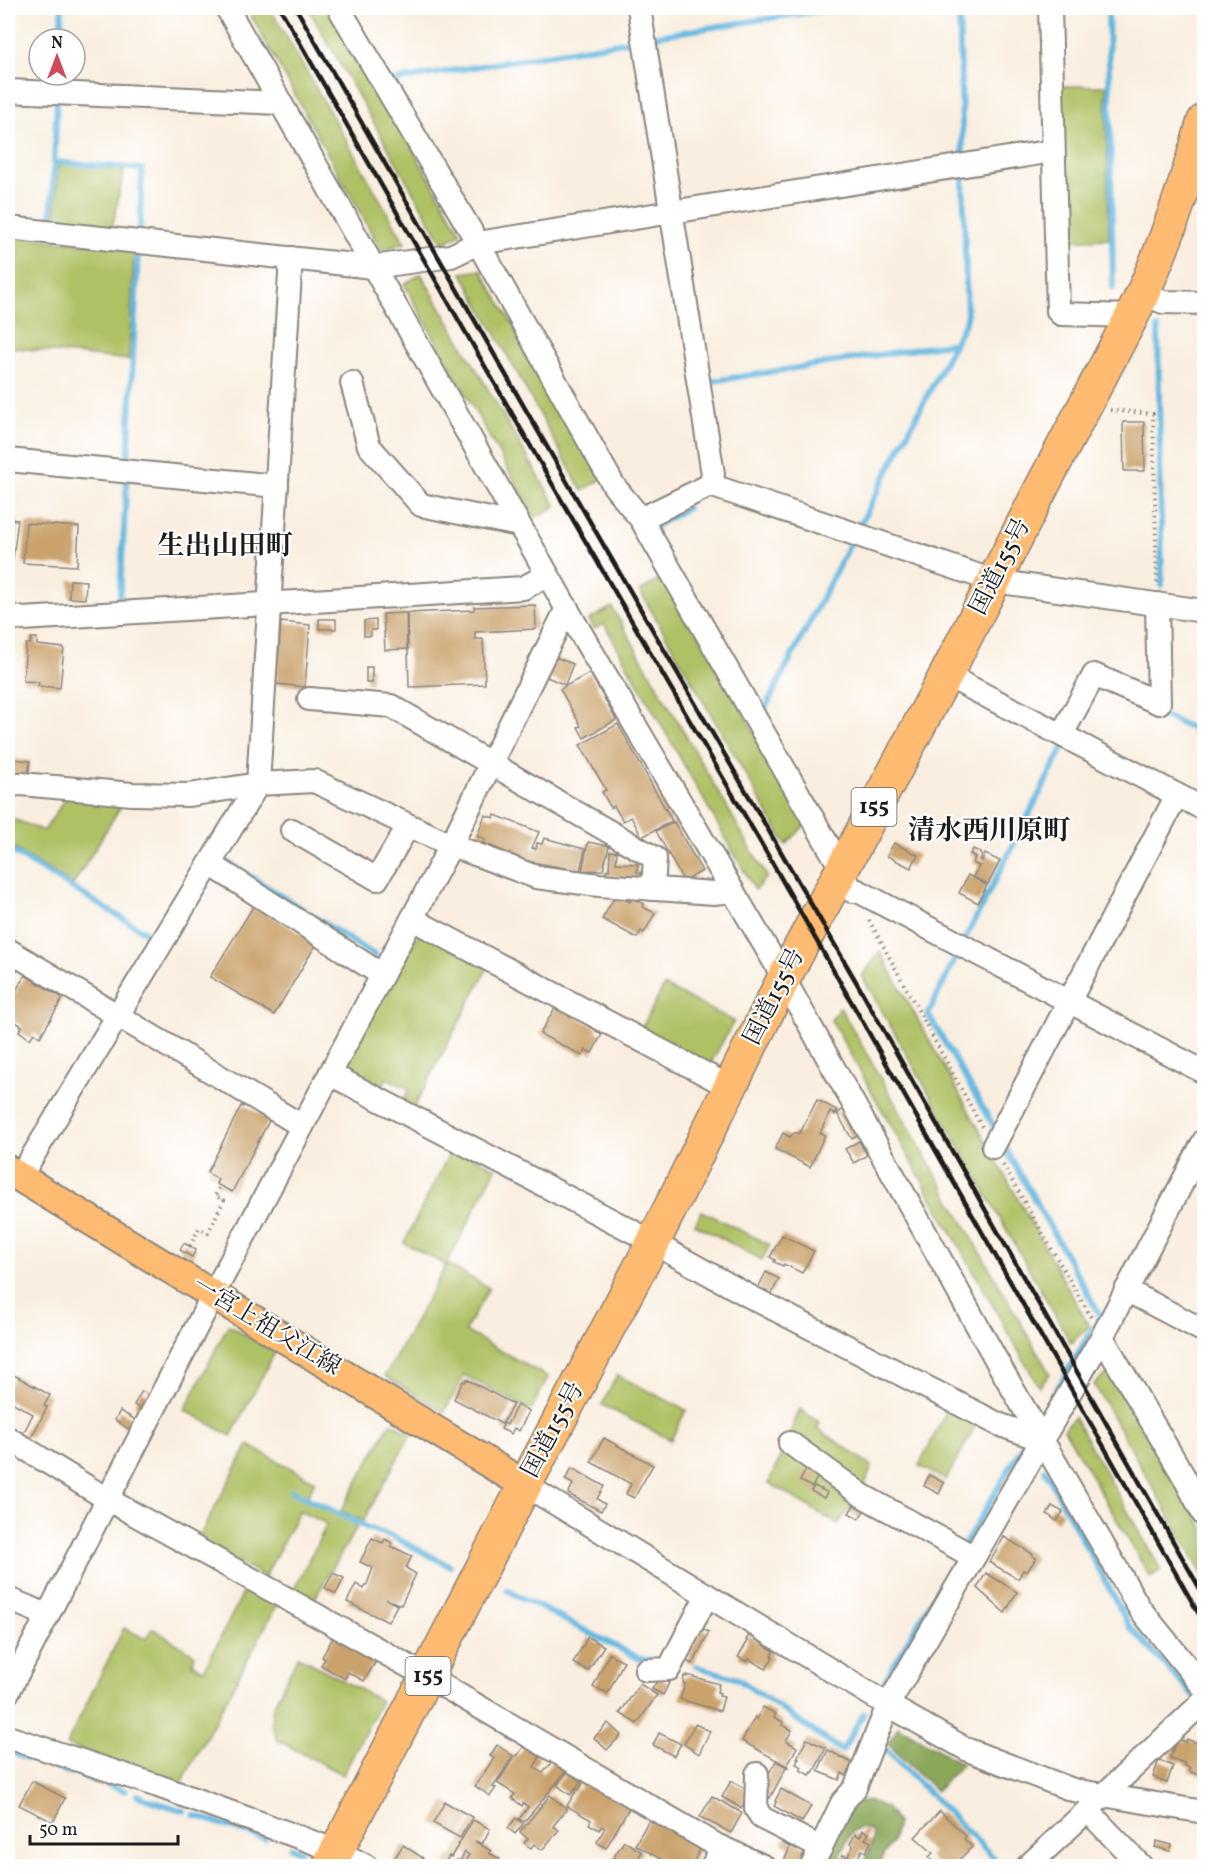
<svg xmlns="http://www.w3.org/2000/svg" width="1212" height="1874" font-family="Vollkorn,'Noto Serif JP',serif">
<rect width="100%" height="100%" fill="#fff"/>
<filter id="ink" filterUnits="userSpaceOnUse"><feTurbulence type="fractalNoise" baseFrequency=".0167" numOctaves="2"/><feDisplacementMap in="SourceGraphic" scale="12" xChannelSelector="R" yChannelSelector="G"/><feConvolveMatrix kernelMatrix="1 2 1 2 8 2 1 2 1" color-interpolation-filters="sRGB"/></filter>
<filter id="wash" filterUnits="userSpaceOnUse"><feTurbulence type="fractalNoise" baseFrequency=".008" numOctaves="4" result="noise"/><feDisplacementMap in="SourceGraphic" scale="24" xChannelSelector="R" yChannelSelector="G"/><feGaussianBlur stdDeviation="1.35" result="paint"/><feColorMatrix in="noise" values="0 0 0 0 0 0 0 0 0 0 0 0 0 0 0 0 0 1.4 0 .05"/><feComposite in="paint" operator="in"/></filter>
<g filter="url(#wash)">
<rect width="100%" height="100%" fill="#f9eedf"/>
<g fill="#afc165" stroke="#666e40" stroke-width="1.5">
<polygon points="247,8 270,8 405,243 381,250"/>
<polygon points="308,8 331,8 461,233 443,244"/>
<polygon points="1056,86 1106,86 1109,239 1060,241"/>
<polygon points="58,164 124,170 112,229 55,223"/>
<polygon points="8,236 134,249 129,360 8,347"/>
<polygon points="481,270 603,478 582,491 462,273"/>
<polygon points="421,274 556,506 535,518 404,284"/>
<polygon points="666,576 806,824 786,845 640,591"/>
<polygon points="612,607 767,877 755,890 604,624 594,629 589,620"/>
<polygon points="69,793 125,799 73,885 8,845 8,817 44,831"/>
<polygon points="420,931 488,967 413,1110 402,1104 409,1089 387,1078 379,1092 347,1076 342,1067 393,971 397,973"/>
<polygon points="880,952 1089,1326 1071,1343 862,976"/>
<polygon points="664,986 734,1021 707,1070 639,1033"/>
<polygon points="840,1007 1050,1374 1039,1387 831,1020"/>
<polygon points="453,1146 496,1168 447,1264 489,1288 465,1331 548,1377 531,1410 464,1375 444,1412 385,1376 446,1265 404,1243"/>
<polygon points="702,1211 770,1245 762,1260 695,1224"/>
<polygon points="228,1325 275,1352 231,1436 185,1410"/>
<polygon points="1112,1370 1204,1529 1204,1577 1094,1384"/>
<polygon points="617,1375 686,1410 671,1440 602,1405"/>
<polygon points="950,1404 979,1419 946,1480 919,1466"/>
<polygon points="800,1409 820,1423 817,1428 872,1466 862,1492 838,1524 769,1483"/>
<polygon points="1074,1417 1161,1570 1150,1577 1064,1429"/>
<polygon points="391,1422 411,1434 363,1521 341,1511"/>
<polygon points="248,1445 315,1481 306,1499 358,1525 311,1605 292,1593 327,1524 299,1511 265,1577 198,1539"/>
<polygon points="248,1583 279,1601 181,1784 66,1745 124,1628 146,1639 152,1628 195,1655 192,1664 204,1670"/>
<polygon points="298,1656 381,1701 343,1775 277,1740 271,1721 273,1706"/>
</g>
<g fill="#8ba75a" stroke="#54623b" stroke-width="1.5">
<polygon points="898,1726 962,1764 936,1791 888,1744"/>
<path d="M869 1800 887 1808 897 1823 893 1840 884 1854 880 1866H865C864 1853 878 1842 870 1830L860 1828 852 1832 835 1864 827 1865 824 1859 854 1804Z"/>
</g>
<g fill="none" stroke-linecap="round" stroke-linejoin="round">
<g stroke="#63b7df" stroke-width="6">
<polyline points="959,8 963,159"/>
<polyline points="1108,8 1113,288"/>
<polyline points="650,37 836,8"/>
<polyline points="60,39 62,8"/>
<polyline points="389,79 391,81 636,40"/>
<polyline points="58,85 58,75"/>
<polyline points="57,100 54,162 142,169 140,230"/>
<polyline points="51,224 54,162"/>
<polyline points="1158,328 1162,585"/>
<polyline points="707,382 954,343"/>
<polyline points="128,462 138,252"/>
<polyline points="860,525 967,319 963,173"/>
<polyline points="656,530 654,527 687,508"/>
<polyline points="521,599 530,598 542,590"/>
<polyline points="119,608 127,478"/>
<polyline points="1153,711 1204,734"/>
<polyline points="761,716 851,542"/>
<polyline points="8,849 153,937 156,932"/>
<polyline points="228,862 374,955"/>
<polyline points="964,939 965,939 1065,744"/>
<polyline points="958,953 928,1014 994,1127"/>
<polyline points="1003,1144 1100,1315 1098,1319"/>
<polyline points="1043,1413 1093,1328"/>
<polyline points="1045,1470 1130,1627 1195,1697"/>
<polyline points="292,1491 370,1529 392,1536 450,1566"/>
<polyline points="965,1544 1024,1444"/>
<polyline points="507,1590 640,1659 651,1660"/>
<polyline points="696,1666 738,1679 842,1751 864,1713"/>
<polyline points="884,1682 958,1555"/>
<polyline points="886,1750 1002,1866"/>
<polyline points="8,1751 71,1773"/>
<polyline points="83,1776 95,1781"/>
<polyline points="108,1785 125,1791"/>
<polyline points="137,1795 141,1797"/>
<polyline points="146,1799 184,1811"/>
<polyline points="194,1815 265,1839"/>
<polyline points="291,1848 300,1851"/>
</g>
</g>
<g id="blocks">
<g fill="#caa26c">
<polygon points="1123,422 1144,422 1145,471 1124,471"/>
<polygon points="8,519 18,520 9,590 8,590"/>
<polygon points="26,523 79,527 77,566 23,563"/>
<polygon points="70,580 86,581 85,599 69,598"/>
<polygon points="535,605 536,629 475,632 475,639 483,639 485,684 409,687 407,613 474,610 474,607"/>
<polygon points="406,613 407,649 385,650 383,614"/>
<rect x="319" y="619" width="17" height="10"/>
<polygon points="376,620 376,630 371,630 371,636 364,636 364,621"/>
<polygon points="281,622 310,625 305,687 276,684"/>
<polygon points="31,638 37,638 37,645 64,648 60,688 38,686 39,682 23,681 26,644 30,644"/>
<polygon points="555,657 573,664 565,685 547,677"/>
<rect x="366" y="667" width="6" height="16"/>
<polygon points="590,673 616,720 584,738 578,727 581,726 560,689"/>
<polygon points="618,724 672,821 642,837 631,817 623,821 614,806 611,808 602,792 606,790 580,745"/>
<polygon points="13,759 30,761 28,777 11,775"/>
<polygon points="485,815 494,818 495,815 539,832 532,848 536,849 537,843 542,844 544,838 585,849 580,871 527,861 483,843 485,839 477,836"/>
<polygon points="674,822 702,871 684,882 656,831"/>
<polygon points="588,842 609,846 603,870 582,871"/>
<polygon points="894,843 918,855 911,868 887,856"/>
<polygon points="973,849 981,853 980,854 982,855 980,860 982,861 985,854 1000,861 988,884 973,877 979,866 973,863 975,857 970,854"/>
<polygon points="610,851 617,852 616,863 638,864 637,872 642,873 641,879 606,876 606,870 609,870"/>
<polygon points="968,875 987,885 978,903 959,893"/>
<polygon points="616,895 630,902 632,898 644,904 643,907 655,913 644,933 641,931 637,938 602,919"/>
<polygon points="254,905 317,943 274,1015 210,977"/>
<polygon points="25,975 63,998 40,1037 34,1033 30,1039 19,1031 22,1026 8,1017 8,1004"/>
<polygon points="556,1006 598,1028 596,1031 602,1034 592,1053 586,1050 583,1056 540,1034"/>
<polygon points="817,1100 837,1110 835,1115 830,1112 820,1133 825,1135 810,1167 775,1149 783,1133 790,1137 794,1133 800,1133"/>
<polygon points="244,1105 270,1119 232,1192 216,1184 218,1179 207,1173 241,1106 243,1107"/>
<polygon points="844,1109 859,1135 852,1139 837,1113"/>
<polygon points="859,1141 867,1155 854,1163 845,1149"/>
<polygon points="782,1235 814,1251 802,1273 784,1264 783,1266 774,1262 775,1260 770,1257"/>
<polygon points="184,1243 196,1250 192,1257 180,1250"/>
<polygon points="766,1272 779,1279 771,1295 758,1288"/>
<polygon points="14,1375 50,1395 44,1406 47,1407 31,1438 23,1434 33,1414 8,1400 8,1387"/>
<polygon points="466,1379 513,1404 502,1424 454,1399 463,1381 465,1382"/>
<polygon points="142,1391 151,1397 143,1410 134,1405"/>
<polygon points="517,1405 529,1411 519,1431 514,1428 511,1434 501,1429 504,1423 507,1425"/>
<polygon points="120,1411 136,1420 130,1430 115,1420"/>
<polygon points="604,1438 653,1465 634,1498 626,1494 631,1484 591,1462"/>
<polygon points="572,1468 604,1486 597,1499 605,1504 601,1511 568,1494 573,1484 565,1480"/>
<polygon points="807,1468 819,1474 812,1487 800,1481"/>
<polygon points="929,1475 944,1483 939,1494 924,1486"/>
<polygon points="814,1486 827,1492 824,1498 811,1491"/>
<polygon points="857,1500 867,1506 859,1519 849,1513"/>
<polygon points="1052,1506 1063,1512 1057,1521 1047,1514"/>
<polygon points="1004,1537 1033,1554 1032,1556 1036,1558 1027,1572 1023,1570 1018,1579 989,1562"/>
<polygon points="372,1538 383,1543 385,1539 392,1543 391,1546 412,1556 406,1568 416,1574 401,1605 386,1599 397,1605 388,1622 347,1602 356,1584 364,1589 367,1584 373,1568 360,1562"/>
<polygon points="333,1573 344,1578 336,1594 325,1588"/>
<polygon points="986,1573 1017,1592 1005,1613 977,1588"/>
<polygon points="702,1629 709,1632 693,1664 686,1661"/>
<polygon points="335,1634 378,1658 364,1681 348,1672 345,1679 321,1665 325,1659 322,1657"/>
<polygon points="749,1635 774,1651 771,1656 773,1657 766,1669 749,1659 747,1662 738,1657 748,1641 746,1640"/>
<polygon points="588,1637 604,1646 588,1671 573,1663"/>
<polygon points="609,1654 624,1661 608,1693 593,1687"/>
<polygon points="687,1675 719,1684 717,1692 720,1693 719,1696 724,1697 720,1711 680,1699 685,1684 683,1683 684,1676 687,1677"/>
<polygon points="659,1678 669,1683 663,1695 652,1689"/>
<polygon points="640,1684 657,1695 637,1724 620,1713"/>
<polygon points="763,1707 776,1714 774,1717 783,1722 782,1725 792,1730 786,1741 797,1747 787,1766 742,1741 755,1717 757,1719"/>
<polygon points="608,1723 621,1735 607,1750 594,1738"/>
<polygon points="695,1724 710,1731 699,1754 684,1744"/>
<polygon points="659,1733 681,1744 674,1756 653,1745"/>
<polygon points="807,1739 826,1748 813,1773 812,1772 810,1775 800,1770 802,1767 796,1764 799,1758 797,1758"/>
<polygon points="1177,1739 1186,1742 1187,1739 1204,1746 1204,1777 1189,1771 1190,1768 1184,1765 1184,1763 1170,1758"/>
<polygon points="497,1745 513,1756 493,1787 496,1788 490,1796 475,1786 494,1758 490,1756"/>
<polygon points="524,1746 540,1757 534,1767 543,1773 553,1761 567,1770 524,1822 519,1819 528,1807 523,1803 522,1806 512,1798 515,1794 497,1783 516,1755 517,1756"/>
<polygon points="828,1750 854,1764 847,1776 842,1773 839,1780 818,1771"/>
<polygon points="1159,1760 1173,1766 1167,1783 1153,1777"/>
<polygon points="776,1761 789,1768 786,1768 770,1798 764,1794 762,1786"/>
<polygon points="571,1767 584,1778 570,1795 557,1785"/>
<polygon points="584,1780 623,1802 622,1804 629,1808 606,1848 597,1842 605,1828 602,1826 599,1830 589,1824 591,1820 567,1806 577,1789 579,1790"/>
<polygon points="32,1781 65,1798 53,1822 19,1805"/>
<polygon points="731,1781 750,1791 741,1808 722,1797"/>
<polygon points="781,1789 811,1806 802,1822 774,1806 776,1802 775,1801"/>
<polygon points="550,1795 567,1809 553,1826 559,1830 542,1850 534,1844 531,1848 524,1843 528,1839 520,1832"/>
<polygon points="712,1796 742,1813 731,1833 700,1817"/>
<polygon points="445,1802 472,1817 460,1838 433,1823"/>
<polygon points="940,1811 966,1836 964,1839 972,1847 953,1866 945,1866 942,1864 939,1866 929,1857 933,1853 915,1837"/>
<polygon points="516,1818 523,1824 515,1834 508,1828"/>
<polygon points="650,1818 701,1848 691,1866 674,1866 635,1845"/>
<polygon points="473,1820 490,1829 482,1844 475,1841 491,1851 489,1853 500,1859 496,1866 467,1866 463,1864 469,1855 465,1852 460,1861 457,1860 454,1866 443,1866 449,1856 451,1857"/>
<polygon points="863,1830 869,1833 865,1839 871,1842 866,1852 862,1850 857,1860 848,1856 853,1846 850,1844 855,1834 860,1837"/>
<polygon points="785,1837 807,1847 798,1866 782,1866 790,1847 782,1843"/>
<polygon points="624,1841 642,1852 633,1866 608,1866"/>
<polygon points="1157,1841 1172,1845 1170,1851 1155,1847"/>
<polygon points="403,1845 423,1858 422,1860 432,1866 398,1866 392,1862"/>
<polygon points="843,1855 863,1864 862,1866 837,1866"/>
</g>
</g>
</g>
<g filter="url(#ink)">
<use href="#blocks" fill-opacity="0" stroke="#8a857e" stroke-width="1.5"/>
<g fill="none" stroke-linecap="round" stroke-linejoin="round">
<g stroke="#8a857e" stroke-width="26">
<g id="minor">
<polyline points="227,8 576,625 774,961 1003,1372 1140,1609 1204,1688"/>
<polyline points="339,8 478,243 614,486 641,519 841,868 852,891 858,891 1204,1072"/>
<polyline points="639,8 713,474 710,485 641,519"/>
<polyline points="1050,8 1058,311 1061,314 1132,316"/>
<polyline points="8,91 280,103"/>
<polyline points="8,228 373,267 451,256 478,243 1053,151"/>
<polyline points="1143,294 1163,302 1204,303"/>
<polyline points="352,383 369,446 421,505 519,525"/>
<polyline points="8,460 277,486"/>
<polyline points="710,485 994,581 1204,611"/>
<polyline points="8,615 23,619 523,588 547,575"/>
<polyline points="946,675 1204,809"/>
<polyline points="309,699 391,706 655,858 653,889"/>
<polyline points="1062,734 1094,675 1159,703 1157,604"/>
<polyline points="8,785 21,784 132,794 189,795 258,784 314,781 451,845 536,877 599,885 714,893 733,891"/>
<polyline points="292,830 377,879 408,826"/>
<polyline points="210,864 382,975"/>
<polyline points="412,919 730,1087"/>
<polyline points="8,950 302,1126"/>
<polyline points="330,1074 632,1231 749,1296 998,1424 1042,1440"/>
<polyline points="993,1147 1177,795"/>
<polyline points="20,1177 258,784 291,258"/>
<polyline points="1126,1290 1204,1331"/>
<polyline points="1102,1337 1183,1475 1204,1515"/>
<polyline points="8,1438 107,1499 428,1677 718,1846 763,1866"/>
<polyline points="790,1443 863,1496 974,1557"/>
<polyline points="525,1485 888,1705 968,1750 1073,1790 1204,1812"/>
<polyline points="8,1599 47,1615"/>
<polyline points="646,1670 669,1669 707,1595"/>
<polyline points="8,1692 213,1295 451,845 567,608"/>
<polyline points="8,1737 158,1786 337,1851 366,1866"/>
<polyline points="757,1774 756,1809 762,1818 821,1848"/>
<polyline points="1088,1811 1141,1866"/>
<polyline points="712,1866 723,1848"/>
<polyline points="812,1866 842,1803 855,1788 888,1705 1102,1337 1204,1141"/>
<polyline points="1028,1866 1204,1701"/>
</g>
</g>
<g stroke="#8a857e" stroke-width="32">
<polyline id="major" points="8,1170 525,1485"/>
</g>
<g stroke="#8a857e" stroke-width="36">
<path id="highway" d="M329 1866 525 1485 653 1243 784 978 946 675 1043 485 1132 316C1163 253 1185 188 1204 121"/>
</g>
<g stroke="#8a857e" stroke-width="4" stroke-dasharray="1.5 4.5" stroke-linecap="butt">
<polyline points="1110,410 1153,414 1157,585"/>
<polyline points="869,920 982,1127"/>
<polyline points="1003,1165 1091,1317"/>
<polyline points="190,1246 199,1228 208,1233 224,1200 215,1196 219,1188"/>
</g>
<use href="#minor" stroke="#fff" stroke-width="22"/>
<use href="#major" stroke="#ffbb71" stroke-width="28"/>
<use href="#highway" stroke="#ffbb71" stroke-width="33"/>
<g stroke="#1c1c1c" stroke-width="4.5">
<polyline points="280,8 562,501 773,864 1204,1623"/>
<polyline points="296,8 574,494 858,985 1204,1596"/>
</g>
</g>
</g>
<g text-anchor="middle" dominant-baseline="central" stroke-width="4.5" stroke-linejoin="round" paint-order="stroke">
<g fill="#fff" stroke="#606060" stroke-width="1.5">
<rect x="851.5" y="788" width="45" height="38" rx="4.5"/>
<rect x="405.5" y="1657" width="45" height="38" rx="4.5"/>
</g>
<g font-size="22" font-weight="bold" fill="#1c1c1c">
<text x="874" y="807">155</text>
<text x="428" y="1676">155</text>
</g>
<g font-size="24" fill="#1c1c1c" stroke="#fff">
<text transform="translate(1001 567) rotate(-63)">国道155号</text>
<text transform="translate(775 997) rotate(-63)">国道155号</text>
<text transform="translate(266 1327) rotate(31)">一宮上祖父江線</text>
<text transform="translate(554 1430) rotate(-62)">国道155号</text>
</g>
<g font-size="27" font-weight="bold" fill="#1c1c1c" stroke="#fff">
<text x="225" y="547">生出山田町</text>
<text x="989" y="832">清水西川原町</text>
</g>
</g>
<rect width="1212" height="1874" fill="none" stroke="#fff" stroke-width="30"/>
<g transform="translate(57 57)"><circle r="28" fill="#ffffff" stroke="#a4a4a4" stroke-width="1.5"/>
<path d="M0-4.5L10 22L0 15L-10 22Z" fill="#d1495b"/>
<text y="-9" font-size="16" font-weight="bold" text-anchor="middle" fill="#1c1c1c">N</text>
</g>
<path d="M30 1835v9h148v-9" fill="none" stroke="#1c1c1c" stroke-width="3"/>
<text x="39" y="1835" font-size="18" fill="#1c1c1c" stroke="#ffffff" stroke-width="4.5" paint-order="stroke">50 m</text>
</svg>
